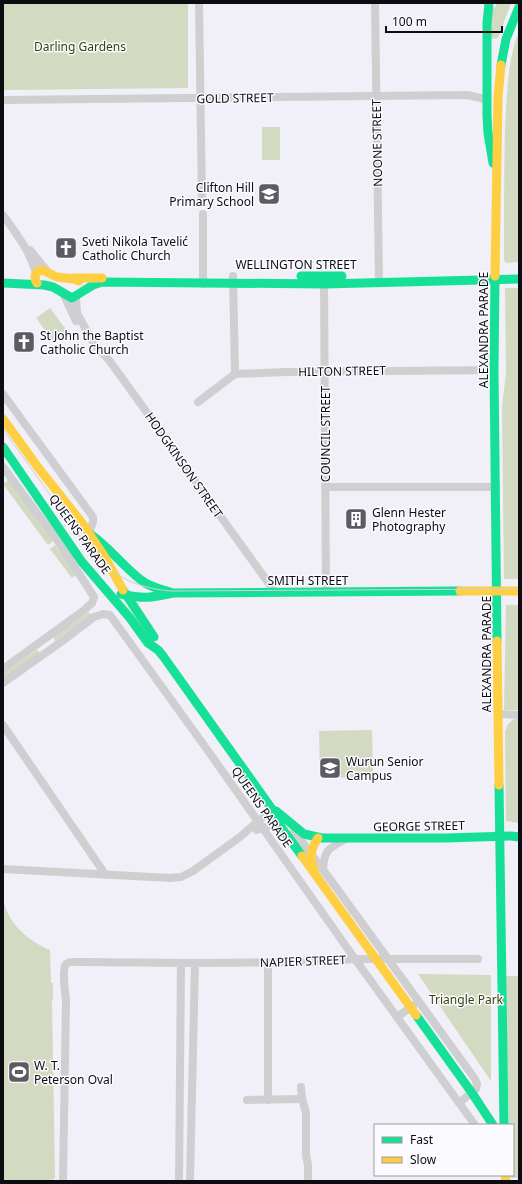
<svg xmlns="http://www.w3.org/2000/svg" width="522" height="1184" font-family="'Noto Sans',sans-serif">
<rect width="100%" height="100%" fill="#f1eff8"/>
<g fill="#d2dac2">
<polygon points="3,3 188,3 188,88 3,90"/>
<polygon points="496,3 511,3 498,38 490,39 491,9 496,6"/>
<path d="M519 31V262L506 263 504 260C504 216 504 172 505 128 507 96 507 62 519 31Z"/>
<rect x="262" y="127" width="18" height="33"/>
<polygon points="505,288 519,288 519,579 504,579 502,407 506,373"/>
<polygon points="50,308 67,331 53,341 36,318"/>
<polygon points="8,480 53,541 48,545 3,484"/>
<polygon points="55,545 77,574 72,578 50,549"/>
<polygon points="506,605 519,605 519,710 504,710"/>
<polygon points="89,612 91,615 55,641 53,637"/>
<polygon points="37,650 40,653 3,679 3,674"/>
<polygon points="514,719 519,719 519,823 506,821 505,732 508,724"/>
<polygon points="372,730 373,777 326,778 320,773 319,731"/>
<path d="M3 898C7 923 28 941 50 950L51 983H53V1000H52L55 1178 49 1181H3Z"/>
<polygon points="418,974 491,975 491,1081"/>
<polygon points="505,976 519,976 519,1178 510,1178 510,1175 513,1175 513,1125 509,1125"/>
</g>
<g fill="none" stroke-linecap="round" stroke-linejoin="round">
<g stroke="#cfcfd1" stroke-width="8">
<polyline points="199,3 202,201"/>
<polyline points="375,3 379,283"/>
<polyline points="3,100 467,95 481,98 487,101"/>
<polyline points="203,214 203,284"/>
<path d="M3 215C16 233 30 251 36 273"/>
<polyline points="30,250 48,272"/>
<polyline points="233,276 235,374"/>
<polyline points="324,279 326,592"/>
<polyline points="63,293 76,321"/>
<polyline points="76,297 77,313 91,339 97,348 109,360 161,432 177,456 275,592"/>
<polyline points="3,394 93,517 93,522 89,533"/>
<polyline points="198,402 235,374 287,372 494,370"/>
<polyline points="3,467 60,544 94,597 92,603 83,611 3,669"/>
<polyline points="325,487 496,487"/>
<polyline points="3,683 61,642 94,617 103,614 110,615 211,755 355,959 475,1125"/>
<polyline points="498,714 519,715"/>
<polyline points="3,725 105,874"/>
<polyline points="257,830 278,823"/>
<polyline points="294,831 338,890 475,1079 477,1084 476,1089 459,1103"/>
<polyline points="3,869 170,878 181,877 193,871 240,837 272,809"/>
<path d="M323 870C324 849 329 849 345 839"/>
<polyline points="397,1017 414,1005"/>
<polyline points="301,1087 302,1099 306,1112 306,1155 308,1165 308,1181"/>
<polyline points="247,1100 302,1099"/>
<polyline points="268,1100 268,962"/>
<path d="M63 1181 66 1000C65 993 62 969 66 964 69 961 75 962 79 962L195 963 310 962 355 959H478"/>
<polyline points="179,1181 181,963"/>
<polyline points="190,1181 195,963"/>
</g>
<g stroke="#16e098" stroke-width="9">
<polyline points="489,3 487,23 487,115 488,133 493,163"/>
<polyline points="501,65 506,39 519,7"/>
<polyline points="301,276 342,276"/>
<polyline points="495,276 494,370 497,641"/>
<polyline points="3,283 44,285 53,287 72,298 93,285 102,282 324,284 519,279"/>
<polyline points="3,447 82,562 130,618 148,643 158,650 163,656 272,809 281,827 302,856"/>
<path d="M90 534C109 547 123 566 141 580 149 587 160 589 170 592"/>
<polyline points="123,590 154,637"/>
<path d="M121 594C143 599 151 598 173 593L460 591"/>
<polyline points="499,785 504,1125"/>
<polyline points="276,811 304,834 322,838 446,838 511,836 519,837"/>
<polyline points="416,1015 472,1093 493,1125"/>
</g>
<g stroke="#ffcf43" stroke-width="9">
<polyline points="495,276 498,97 501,65"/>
<polyline points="73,278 102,278"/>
<path d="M37 283C33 277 35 272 42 270L57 277 74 279 79 281"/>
<polyline points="3,419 37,466 82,523 104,556 123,590"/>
<polyline points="460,591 519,591"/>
<polyline points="497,641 499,785"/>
<polyline points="302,856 416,1015"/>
<path d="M314 869C309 857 311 848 318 838"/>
<polyline points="505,1175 506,1181"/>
</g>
<path stroke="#d1d0d3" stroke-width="1" d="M3 429 89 549C110 575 136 588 170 591L519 589"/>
</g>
<defs>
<g id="school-square" transform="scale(1.15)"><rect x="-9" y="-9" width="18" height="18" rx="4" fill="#5d5b62" stroke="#fbfafe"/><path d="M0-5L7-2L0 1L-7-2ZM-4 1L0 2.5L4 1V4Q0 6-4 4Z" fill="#fff"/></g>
<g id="church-square" transform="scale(1.15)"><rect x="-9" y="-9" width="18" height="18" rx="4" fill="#5d5b62" stroke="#fbfafe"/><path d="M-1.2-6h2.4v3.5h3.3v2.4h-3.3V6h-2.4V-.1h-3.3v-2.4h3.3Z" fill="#fff"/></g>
<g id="building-square" transform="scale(1.15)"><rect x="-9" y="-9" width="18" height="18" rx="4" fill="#5d5b62" stroke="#fbfafe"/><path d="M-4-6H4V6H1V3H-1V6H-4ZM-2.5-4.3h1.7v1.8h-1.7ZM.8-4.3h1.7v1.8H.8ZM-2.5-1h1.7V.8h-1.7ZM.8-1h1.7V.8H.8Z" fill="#fff"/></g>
<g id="stadium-square" transform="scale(1.15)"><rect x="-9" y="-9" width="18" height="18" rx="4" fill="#5d5b62" stroke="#fbfafe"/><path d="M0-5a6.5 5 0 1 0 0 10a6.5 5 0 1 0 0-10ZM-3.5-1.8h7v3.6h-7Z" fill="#fff"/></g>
</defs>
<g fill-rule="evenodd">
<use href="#school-square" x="269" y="194"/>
<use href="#church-square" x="66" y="248"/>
<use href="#church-square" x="24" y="342"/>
<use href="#building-square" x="356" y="519"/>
<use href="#school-square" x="330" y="768"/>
<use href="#stadium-square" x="19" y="1072"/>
</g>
<g text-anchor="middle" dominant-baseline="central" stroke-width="3" stroke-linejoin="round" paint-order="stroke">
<g font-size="12" fill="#35420d" stroke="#fbfafe">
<text x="80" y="46">Darling Gardens</text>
<text x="466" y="999">Triangle Park</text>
</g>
<g font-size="12" fill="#0d0c12" stroke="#fbfafe">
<text transform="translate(235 98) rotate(-1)">GOLD STREET</text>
<text transform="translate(377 143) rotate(-91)">NOONE STREET</text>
<text x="296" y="264">WELLINGTON STREET</text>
<text transform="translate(483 330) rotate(-90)">ALEXANDRA PARADE</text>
<text transform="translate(342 371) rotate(-1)">HILTON STREET</text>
<text transform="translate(325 434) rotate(-90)">COUNCIL STREET</text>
<text transform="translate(184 465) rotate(55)">HODGKINSON STREET</text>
<text transform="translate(80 534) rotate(54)">QUEENS PARADE</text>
<text x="308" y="580">SMITH STREET</text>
<text transform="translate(486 654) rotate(-90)">ALEXANDRA PARADE</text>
<text transform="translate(262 807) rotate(55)">QUEENS PARADE</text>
<text transform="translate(419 826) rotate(-1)">GEORGE STREET</text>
<text transform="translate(303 961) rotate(-2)">NAPIER STREET</text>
</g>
<g font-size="12" fill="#0d0c12" stroke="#fbfafe" text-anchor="start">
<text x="254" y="187" text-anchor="end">Clifton Hill<tspan x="254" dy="14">Primary School</tspan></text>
<text x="82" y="241">Sveti Nikola Tavelić<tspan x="82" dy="14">Catholic Church</tspan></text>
<text x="40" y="335">St John the Baptist<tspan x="40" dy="14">Catholic Church</tspan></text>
<text x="372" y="512">Glenn Hester<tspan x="372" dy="14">Photography</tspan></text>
<text x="346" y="761">Wurun Senior<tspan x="346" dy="14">Campus</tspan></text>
<text x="34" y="1065">W. T.<tspan x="34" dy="14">Peterson Oval</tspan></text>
</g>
</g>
<rect width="522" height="1184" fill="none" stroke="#0d0c12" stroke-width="8"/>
<rect x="374" y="1124" width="140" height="52" fill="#fbfafe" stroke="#9c9ba0"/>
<rect x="382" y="1137" width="20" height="6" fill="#16e098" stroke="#9c9ba0"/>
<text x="410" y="1144" font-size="12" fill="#0d0c12">Fast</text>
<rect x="382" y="1157" width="20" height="6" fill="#ffcf43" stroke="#9c9ba0"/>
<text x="410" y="1164" font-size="12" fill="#0d0c12">Slow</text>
<path d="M386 26v6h116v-6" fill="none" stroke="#0d0c12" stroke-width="2"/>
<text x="392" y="26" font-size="12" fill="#0d0c12" stroke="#fbfafe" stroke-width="3" paint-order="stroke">100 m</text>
</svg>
